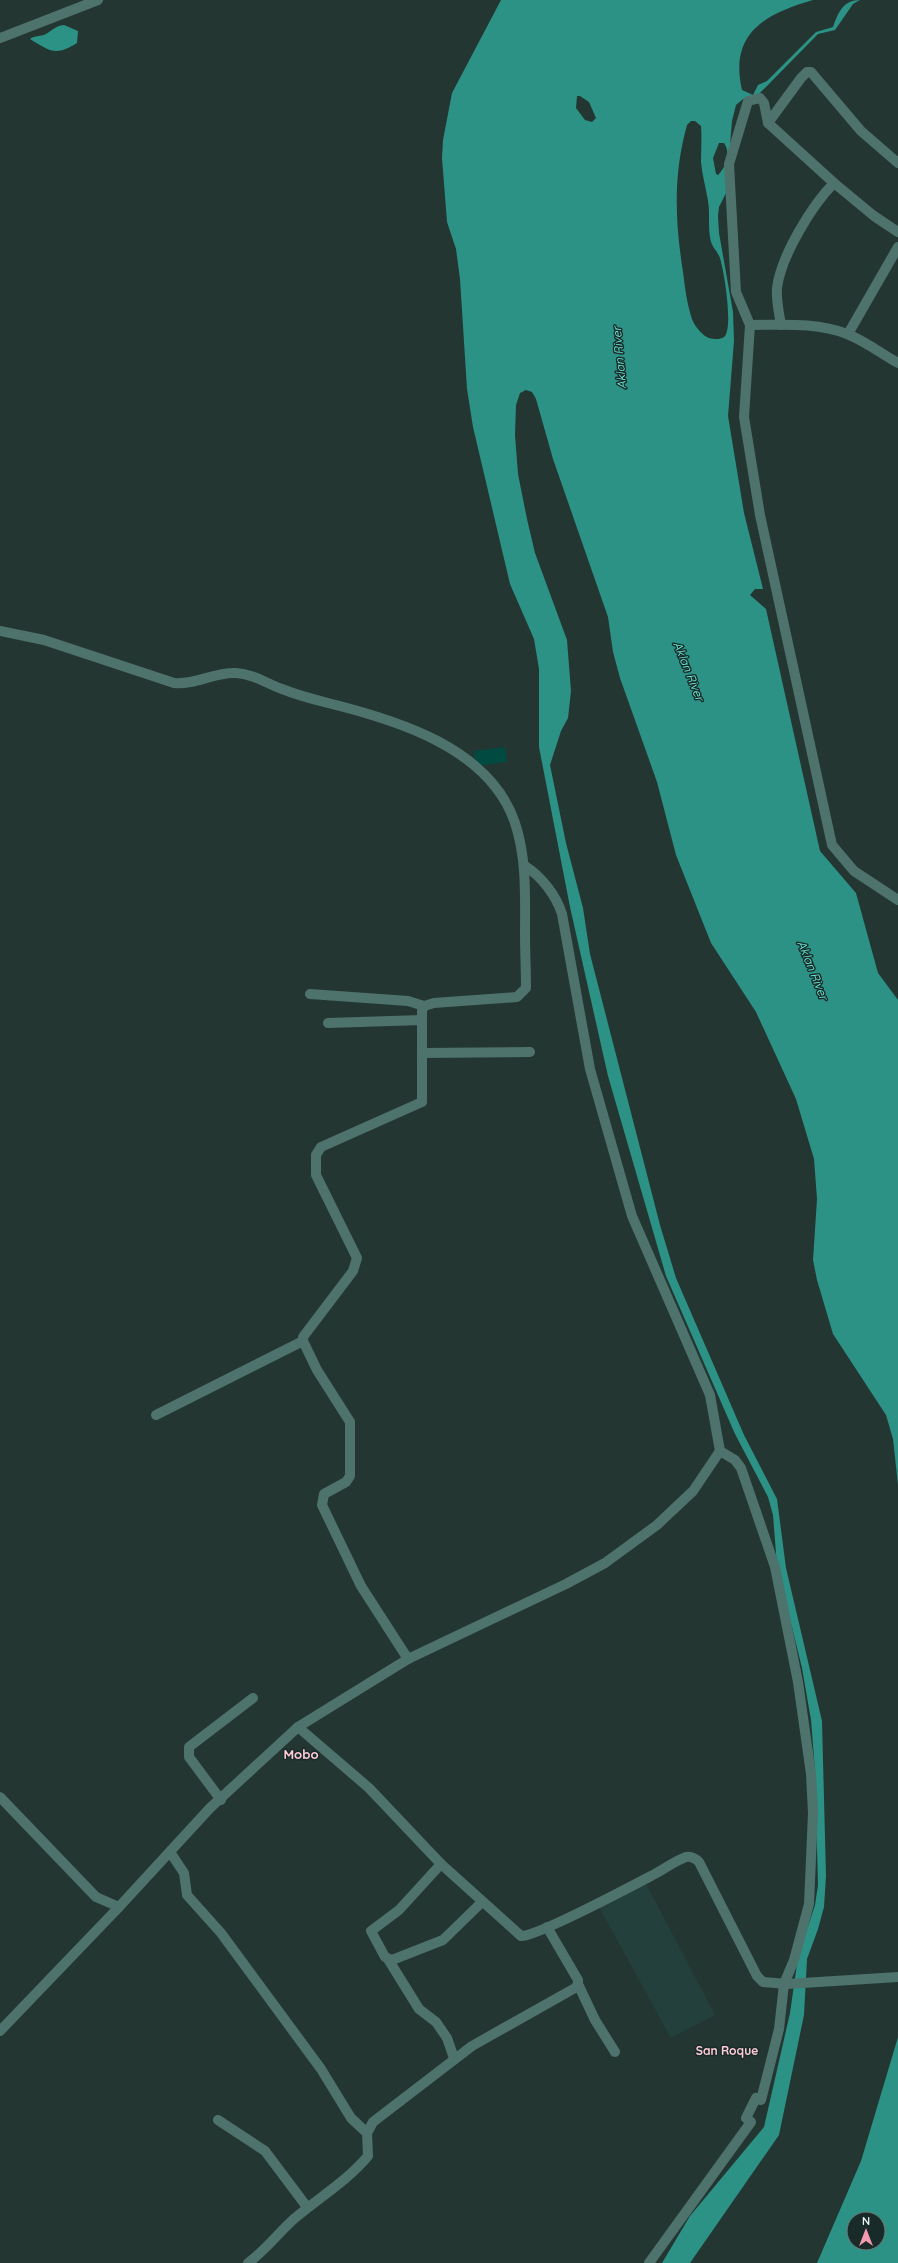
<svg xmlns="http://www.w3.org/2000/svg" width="898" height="2263" font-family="Quicksand,sans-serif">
<rect width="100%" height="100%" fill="#233632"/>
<polygon fill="#24403c" points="645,1882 715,2015 671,2038 598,1905"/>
<polygon fill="#004a42" points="505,747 507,762 476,766 474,751"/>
<g fill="#2c9285" fill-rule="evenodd">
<path d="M501 0H813C765 14 729 33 742 90L753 95 758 85 767 81 816 32 833 27C838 13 843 0 860 0L853 4 835 30 818 34 756 97 743 99 736 105 732 121 726 193 719 207 718 216 719 233 733 312 734 341 728 416 744 513 763 589H755L750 595 766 609 820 851 856 893 878 973 898 1000V1485L893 1439 886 1415 833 1334 817 1280 813 1260 817 1199 814 1159 796 1099 756 1012 711 943 676 855 657 782 620 678 613 652 608 617 553 459 536 399 532 392 526 390 520 393 516 405 515 435 518 474 527 519 535 553 567 640 571 691 568 718 561 731 550 765 566 843 583 908 590 954 660 1225 676 1278 744 1435 777 1499 786 1568 822 1721 826 1876 824 1907 818 1929 807 1959 804 2015 779 2135 690 2263H662L690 2216 764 2127 790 2013 798 1957 815 1905 818 1885 815 1770 811 1720 802 1668 777 1566 773 1515 768 1497 735 1434 666 1276 608 1076 570 907 539 747V669L534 639 510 584 473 427 467 389 460 279 456 249 447 222 442 158 443 140 452 93ZM577 96H580L589 102 596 118 592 122 585 120 576 108ZM691 121H695L701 126C702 138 701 150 701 162 702 175 706 188 708 201 710 213 708 225 710 237 711 247 717 250 720 258 724 271 733 325 725 336 721 341 709 339 705 336 700 332 694 325 692 319 687 304 685 288 683 272 675 221 673 175 687 125ZM719 143H724C731 153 726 167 718 175L716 174 713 158Z"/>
<path d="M64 25 78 31 77 43C56 56 51 52 30 39 35 35 40 37 46 34 53 30 55 26 64 25Z"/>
<path d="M898 2037V2263H817L861 2161ZM854 2219H878V2243H854Z"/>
</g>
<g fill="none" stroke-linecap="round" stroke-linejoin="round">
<g stroke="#4e726c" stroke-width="10">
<polyline points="0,38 98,0"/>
<polyline points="768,123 801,78 807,72 811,72 861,131 898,163"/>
<polyline points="898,232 874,216 834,183 768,123 764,103 760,98 748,101 729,164 736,292 750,325 744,417 760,515 832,845 854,871 898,900"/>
<path d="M750 325C782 325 817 322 847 334 865 341 882 354 898 363"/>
<path d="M781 325C779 313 776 300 777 288 781 256 812 205 834 183"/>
<polyline points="848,334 898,247"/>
<path d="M0 631 44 640 174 683C196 685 214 672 236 673 253 674 266 683 282 689 297 695 312 699 328 703 397 720 490 748 515 823 527 859 525 897 525 934 525 952 526 970 526 988L517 997 434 1003 424 1006 422 1011V1102L321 1147 316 1155V1175L357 1258 353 1271 303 1337V1341L317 1370 350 1422V1476L346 1482 324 1494 322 1505 361 1586 408 1659"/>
<polyline points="310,994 408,1001 424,1006"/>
<polyline points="328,1023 422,1020"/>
<polyline points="422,1053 530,1052"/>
<polyline points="156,1415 303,1341"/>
<path d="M298 1727 369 1788 441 1864 521 1936C535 1937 632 1886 651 1876 662 1871 674 1861 686 1857 691 1856 695 1858 699 1862L757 1976 763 1982 787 1984 898 1977"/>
<polyline points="0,1797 96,1897 119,1907"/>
<polyline points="221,1800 189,1757 189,1747 253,1698"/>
<polyline points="170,1852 184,1873 187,1895 221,1933 321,2069 351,2118 367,2133"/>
<polyline points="441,1864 399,1910 371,1931 385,1957 392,1960 443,1940 482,1902"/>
<polyline points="388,1959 419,2009 436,2022 447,2038 454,2058"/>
<polyline points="578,1984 595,2020 615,2052"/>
<path d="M0 2031 119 1907 210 1808 298 1727 408 1659 566 1584 605 1563 657 1525 693 1491 720 1451 710 1395 632 1216 590 1069 562 914C556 895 541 876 525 866"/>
<polyline points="218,2120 265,2151 307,2207"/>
<path d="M248 2263C266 2250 279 2232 295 2218 320 2197 348 2180 368 2156L367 2133 373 2122 472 2046 575 1988 578 1984V1980L547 1927"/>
<polyline points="649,2263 751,2122 746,2118 756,2098 761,2100 779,2029 784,1984 794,1960 809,1904 813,1813 811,1774 798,1682 775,1567 741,1468 735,1460 720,1451"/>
</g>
</g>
<g text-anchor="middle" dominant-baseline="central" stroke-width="3" stroke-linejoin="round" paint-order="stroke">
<g font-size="12" font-style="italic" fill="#71fbe8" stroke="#192b29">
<text transform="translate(619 358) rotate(-95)">Aklan River</text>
<text transform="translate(689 671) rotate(68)">Aklan River</text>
<text transform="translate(813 970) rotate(68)">Aklan River</text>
</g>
<g font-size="12" font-weight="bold" fill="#ffcbd7" stroke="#192b29">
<text x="727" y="2050">San Roque</text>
</g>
<g font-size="13" font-weight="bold" fill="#ffcbd7" stroke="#192b29">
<text x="301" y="1754">Mobo</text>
</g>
</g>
<g transform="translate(866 2231)"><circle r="19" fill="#192b29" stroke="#6d7d7a"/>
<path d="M0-3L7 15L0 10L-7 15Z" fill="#f29ab0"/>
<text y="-6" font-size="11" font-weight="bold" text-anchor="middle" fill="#ebf7f4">N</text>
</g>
</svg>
